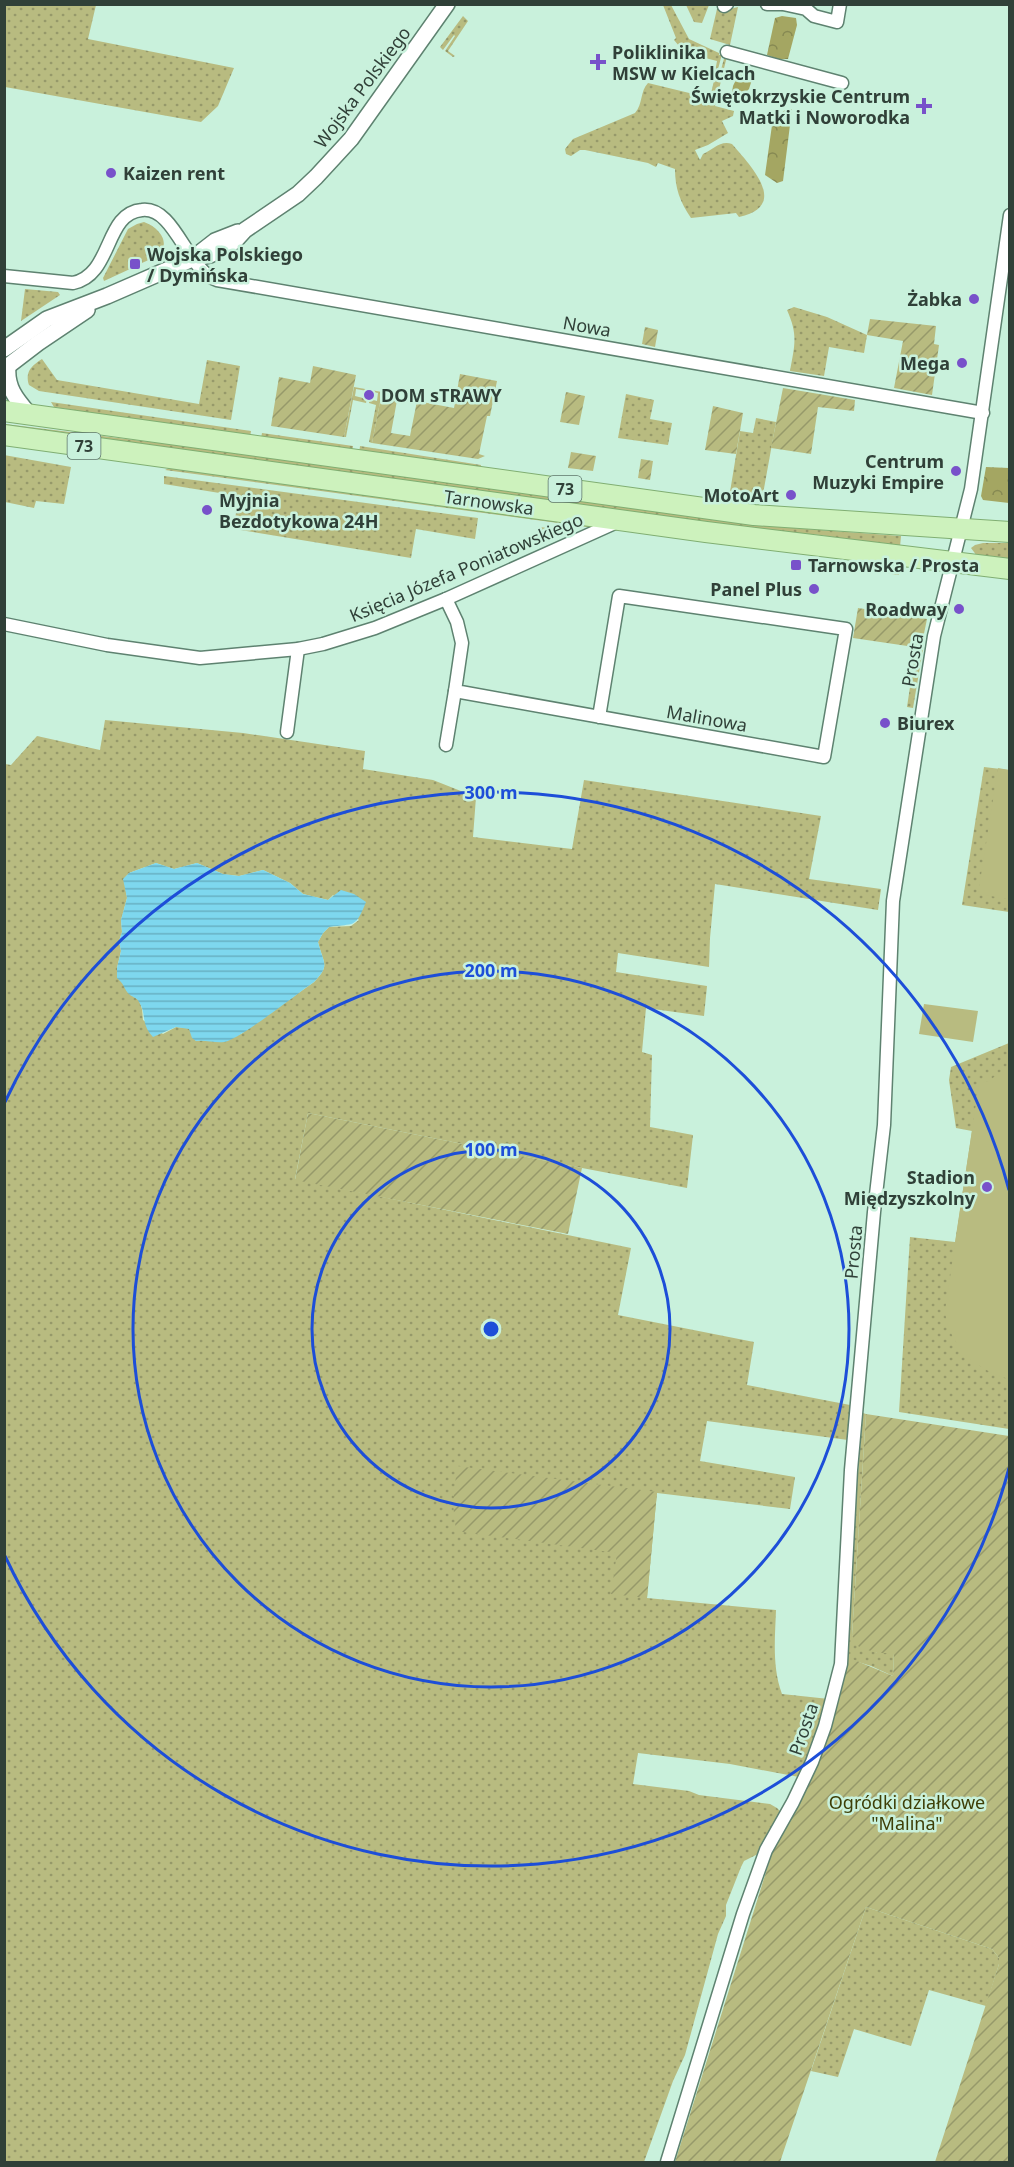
<svg xmlns="http://www.w3.org/2000/svg" width="1014" height="2167" font-family="'Noto Sans',sans-serif">
<defs>
<pattern id="grass-dots" width="8" height="8" patternUnits="userSpaceOnUse" patternTransform="scale(1.5)"><rect width="8" height="8" fill="#b8bb80"/><path d="M2 2h.1M6 6h.1" fill="none" stroke="#96996a" stroke-width="1.8" stroke-linecap="round"/></pattern>
<pattern id="forest-crowns" width="20" height="18" patternUnits="userSpaceOnUse" patternTransform="scale(1.5)"><rect width="20" height="18" fill="#a4a662"/><path d="M2 6a3 3 0 1 1 6 0M12 15a3 3 0 1 1 6 0" fill="none" stroke="#868952"/></pattern>
<pattern id="garden-furrows" width="10" height="10" patternUnits="userSpaceOnUse" patternTransform="scale(1.5)"><rect width="10" height="10" fill="#b8bb80"/><path d="M-1 1l2-2M0 10L10 0M9 11l2-2" fill="none" stroke="#96996a"/></pattern>
<pattern id="water-rules" width="6" height="5" patternUnits="userSpaceOnUse" patternTransform="scale(1.5)"><rect width="6" height="5" fill="#7ed7ee"/><path d="M0 2.5h6" fill="none" stroke="#68b0c2"/></pattern>
</defs>
<rect width="100%" height="100%" fill="#c9f1dc"/>
<g fill="url(#grass-dots)" fill-rule="evenodd">
<polygon points="5,4 96,5 88,39 234,68 218,106 201,122 5,87"/>
<polygon points="663,5 671,5 689,39 719,53 719,55 722,54 717,73 715,72 717,61 678,51 679,46 674,40 676,38"/>
<polygon points="686,5 709,5 702,23 694,22"/>
<polygon points="738,7 730,45 710,39 717,9 726,10"/>
<polygon points="463,16 468,21 448,51 455,56 453,57 445,51 455,36 454,35 443,50 440,47"/>
<path d="M725 55 727 56 715 106 734 111 733 116 722 121 728 133 708 145 695 150 700 160 703 154C713 150 720 140 732 144 751 166 790 206 739 217L736 213 691 218C680 202 675 188 675 169L658 163 656 167 648 163 585 150H580L571 156 566 154 565 149 573 139 635 113C643 104 640 91 648 83L710 98 715 76 719 77Z"/>
<path d="M144 222C156 226 171 240 160 253 156 258 148 260 142 263L140 260 129 265 130 269 104 281 103 278 128 229 137 224Z"/>
<polygon points="25,289 58,292 60,295 21,321"/>
<path d="M794 307 827 317 867 335 864 353 829 347 824 376 790 371C795 344 798 335 787 310Z"/>
<path d="M42 359 57 380 199 404 207 360 240 366 231 420 39 391 29 385C25 372 31 366 42 359Z"/>
<polygon points="354,387 382,392 372,443 369,442 376,405 369,403 369,399 377,401 378,393 356,389 355,396 367,399 366,403 353,400 346,437 344,437"/>
<polygon points="626,394 654,400 650,419 672,423 668,445 618,438"/>
<polygon points="51,402 251,431 250,438 54,407"/>
<polygon points="756,418 776,422 763,494 730,492 740,431 753,433"/>
<polygon points="5,424 159,443 193,445 767,526 901,536 900,547 820,535 718,526 5,427"/>
<polygon points="262,433 353,446 352,453 261,438"/>
<polygon points="360,446 481,465 480,471 359,454"/>
<polygon points="4,455 71,467 64,504 36,501 34,508 5,502"/>
<polygon points="171,467 597,526 595,528 165,470"/>
<polygon points="164,476 478,518 475,539 416,529 411,558 234,529 238,496 164,484"/>
<polygon points="538,527 572,530 534,544"/>
<polygon points="983,543 1009,543 1009,562 977,556 971,548 975,545"/>
<polygon points="806,559 899,572 899,575 808,563"/>
<polygon points="916,647 923,649 913,708 907,707"/>
<path d="M105 720 243 733 365 751 363 769 433 780 476 797 473 837 572 849 584 780 821 816 809 879 881 889 878 910 715 884 710 938 709 967 618 953 616 972 707 986 704 1016 646 1008 642 1052 652 1055 650 1127 693 1135 687 1188 582 1168 308 1113 295 1179 631 1248 618 1315 754 1342 747 1385 850 1405 848 1440 707 1421 700 1461 795 1477 790 1509 657 1493 647 1598 776 1610C775 1639 772 1667 782 1694L829 1699 807 1760 799 1777 730 1764 638 1753 633 1784 689 1791 699 1795 770 1804 777 1808 782 1813 760 1853 744 1861 741 1867 726 1905V1916L718 1934 685 2055 673 2081 644 2162H4L5 764 11 765 37 736 100 750ZM156 863 174 869 197 863 223 874 239 876 263 870 290 883 303 894 328 900 333 895 359 920 351 926 329 927 323 933 318 942C323 963 331 965 314 982L241 1034 215 1041 207 1039 196 1041 189 1028 176 1027 163 1034 143 1020 142 1009 139 1000 128 993 117 968 121 951 119 941 122 932 121 920 127 898 124 879 129 873Z"/>
<polygon points="984,767 1009,770 1009,912 962,905"/>
<polygon points="1009,1043 1009,1429 899,1412 910,1237 955,1242 972,1131 956,1128 949,1080 951,1067"/>
<polygon points="863,1413 866,1414 852,1635 877,1653 894,1653 893,1676 871,1666 852,1660 843,1683 847,1652 854,1522"/>
<polygon points="866,1907 992,1949 999,1958 999,1964 986,2006 929,1990 911,2046 854,2029 838,2077 811,2071"/>
</g>
<g fill="url(#forest-crowns)">
<polygon points="782,16 796,18 797,25 788,59 778,59 767,55 775,18"/>
<polygon points="747,71 754,73 749,89 739,99 731,100 733,86 739,73"/>
<polygon points="786,109 792,109 783,181 777,183 765,175 773,118 777,117"/>
<polygon points="986,467 1009,468 1009,503 983,500 981,496"/>
</g>
<g fill="url(#garden-furrows)">
<polygon points="870,319 936,326 934,344 939,345 932,395 894,388 903,341 867,335"/>
<polygon points="645,327 658,330 655,347 642,344"/>
<polygon points="313,366 356,375 344,437 271,426 279,377 310,383"/>
<polygon points="460,374 497,381 490,416 487,416 479,454 485,456 478,459 372,443 382,392 398,395 391,433 410,436 417,401 454,408"/>
<polygon points="783,388 855,400 854,411 818,407 811,454 771,448"/>
<polygon points="566,392 585,396 579,425 560,422"/>
<polygon points="713,406 743,413 736,454 705,450"/>
<polygon points="571,452 596,456 593,471 568,468"/>
<polygon points="641,459 653,461 650,480 638,478"/>
<polygon points="858,608 927,619 921,648 853,638"/>
<polygon points="308,1113 582,1168 568,1234 295,1180"/>
<polygon points="866,1414 1009,1436 1009,2162 935,2162 999,1964 999,1958 992,1949 866,1907 780,2162 675,2162 772,1853 815,1770 832,1724 848,1663 852,1659 893,1676 894,1653 877,1653 859,1647 852,1635"/>
<polygon points="457,1466 657,1492 647,1598 611,1594 617,1553 456,1531 453,1504"/>
</g>
<g fill="#b8bb80">
<polygon points="998,768 1009,770 1009,899 978,894"/>
<polygon points="924,1004 978,1011 973,1042 919,1034"/>
<path d="M1009 1065V1379C977 1370 949 1347 945 1311L979 1083 989 1081Z"/>
</g>
<path fill="url(#water-rules)" d="M156 863 174 869 197 863 223 874 239 876 263 870 290 883 303 894 328 900 341 890 354 894 366 902C355 929 355 923 329 927L323 933 318 942C323 963 331 965 314 982 298 993 239 1040 224 1042 215 1043 206 1040 196 1041L192 1038 189 1029 176 1027 153 1037C140 1023 147 1014 139 1002 137 997 131 997 128 993 123 987 125 985 117 978V968L121 951 119 941 122 932 121 920 127 898 123 879 129 873Z"/>
<g fill="none" stroke-linecap="round" stroke-linejoin="round">
<g stroke="#5e8270" stroke-width="15">
<g id="minor">
<polyline points="767,4 781,4"/>
<polyline points="783,4 806,9 814,16 837,22 840,4"/>
<polyline points="724,6 727,4"/>
<polyline points="727,52 842,83"/>
<path d="M4 276 73 283C113 275 104 213 142 210 175 206 187 271 217 280L983 413"/>
<polyline points="446,599 457,622 462,643 455,691 824,757 846,629 619,596 599,717"/>
<polyline points="4,624 107,645 200,658 298,649 323,644 375,628 446,599 617,522"/>
<polyline points="287,732 298,649"/>
<polyline points="446,745 455,691"/>
<polyline points="667,2162 743,1914 766,1850 793,1802 812,1762 825,1726 841,1664 851,1470 874,1212 884,1125 893,901 934,636 971,489 1010,215"/>
</g>
</g>
<g stroke="#5e8270" stroke-width="18">
<g id="tertiary">
<polyline points="197,255 215,241 238,232"/>
<polyline points="4,349 47,319 107,296 192,259 210,255 220,250 235,241 245,230 298,194 316,177 351,139 447,4"/>
<path d="M8 366C6 387 16 399 29 414"/>
<polyline points="4,369 38,343 87,310"/>
</g>
</g>
<g stroke="#80ae72" stroke-width="22">
<g id="primary">
<polyline points="4,411 754,515 1010,532"/>
<polyline points="4,435 706,532 1010,569"/>
</g>
</g>
<use href="#minor" stroke="#fff" stroke-width="12"/>
<use href="#tertiary" stroke="#fff" stroke-width="15"/>
<use href="#primary" stroke="#cdf2bd" stroke-width="20"/>
</g>
<g fill="none" stroke="#1d4ed8" stroke-width="3">
<circle cx="491" cy="1329" r="179"/>
<circle cx="491" cy="1329" r="358"/>
<path d="M1009 1468A536 536 0 0 1 5 1556M5 1102A536 536 0 0 1 1009 1190"/>
</g>
<g fill="#7851ca" stroke="#c9f1dc" stroke-width="2">
<path d="M595 53h6v6h6v6h-6v6h-6v-6h-6v-6h6z"/>
<path d="M921 97h6v6h6v6h-6v6h-6v-6h-6v-6h6z"/>
<circle cx="111" cy="173" r="6"/>
<rect x="129" y="258" width="12" height="12" rx="3"/>
<circle cx="974" cy="299" r="6"/>
<circle cx="962" cy="363" r="6"/>
<circle cx="369" cy="395" r="6"/>
<circle cx="956" cy="471" r="6"/>
<circle cx="791" cy="495" r="6"/>
<circle cx="207" cy="510" r="6"/>
<rect x="790" y="559" width="12" height="12" rx="3"/>
<circle cx="814" cy="589" r="6"/>
<circle cx="959" cy="609" r="6"/>
<circle cx="885" cy="723" r="6"/>
<circle cx="987" cy="1187" r="6"/>
</g>
<g text-anchor="middle" dominant-baseline="central" stroke-width="5" stroke-linejoin="round" paint-order="stroke">
<g fill="#c9f1dc" stroke="#5e7569" stroke-width="1.5">
<rect x="67.5" y="433" width="33" height="26" rx="4.5"/>
<rect x="548.5" y="476" width="33" height="26" rx="4.5"/>
</g>
<g font-size="16" font-weight="bold" fill="#304038">
<text x="84" y="446">73</text>
<text x="565" y="489">73</text>
</g>
<g font-size="18" font-weight="bold" fill="#304038" stroke="#c9f1dc" text-anchor="end">
<text x="612" y="52" text-anchor="start">Poliklinika<tspan x="612" dy="21">MSW w Kielcach</tspan></text>
<text x="910" y="96">Świętokrzyskie Centrum<tspan x="910" dy="21">Matki i Noworodka</tspan></text>
<text x="123" y="173" text-anchor="start">Kaizen rent</text>
<text x="147" y="254" text-anchor="start">Wojska Polskiego<tspan x="147" dy="21">/ Dymińska</tspan></text>
<text x="962" y="299">Żabka</text>
<text x="950" y="363">Mega</text>
<text x="381" y="395" text-anchor="start">DOM sTRAWY</text>
<text x="944" y="461">Centrum<tspan x="944" dy="21">Muzyki Empire</tspan></text>
<text x="779" y="495">MotoArt</text>
<text x="219" y="500" text-anchor="start">Myjnia<tspan x="219" dy="21">Bezdotykowa 24H</tspan></text>
<text x="808" y="565" text-anchor="start">Tarnowska / Prosta</text>
<text x="802" y="589">Panel Plus</text>
<text x="947" y="609">Roadway</text>
<text x="897" y="723" text-anchor="start">Biurex</text>
<text x="975" y="1177">Stadion<tspan x="975" dy="21">Międzyszkolny</tspan></text>
</g>
<g font-size="18" fill="#304038" stroke="#c9f1dc">
<text transform="translate(362 87) rotate(-53)">Wojska Polskiego</text>
<text transform="translate(587 326) rotate(10)">Nowa</text>
<text transform="translate(489 502) rotate(8)">Tarnowska</text>
<text transform="translate(466 567) rotate(-23)">Księcia Józefa Poniatowskiego</text>
<text transform="translate(912 660) rotate(-80)">Prosta</text>
<text transform="translate(707 718) rotate(10)">Malinowa</text>
<text transform="translate(853 1252) rotate(-85)">Prosta</text>
<text transform="translate(803 1729) rotate(-71)">Prosta</text>
</g>
<g font-size="18" fill="#3d3e06" stroke="#c9f1dc">
<text x="907" y="1802">Ogródki działkowe<tspan x="907" dy="21">"Malina"</tspan></text>
</g>
</g>
<circle cx="491" cy="1329" r="9" fill="#1d4ed8" stroke="#c9f1dc" stroke-width="3"/>
<g font-size="18" text-anchor="middle" font-weight="bold" fill="#1d4ed8" stroke="#c9f1dc" stroke-width="5" stroke-linejoin="round" paint-order="stroke">
<text x="491" y="799">300 m</text>
<text x="491" y="977">200 m</text>
<text x="491" y="1156">100 m</text>
</g>
<rect width="1014" height="2167" fill="none" stroke="#304038" stroke-width="12"/>
</svg>
